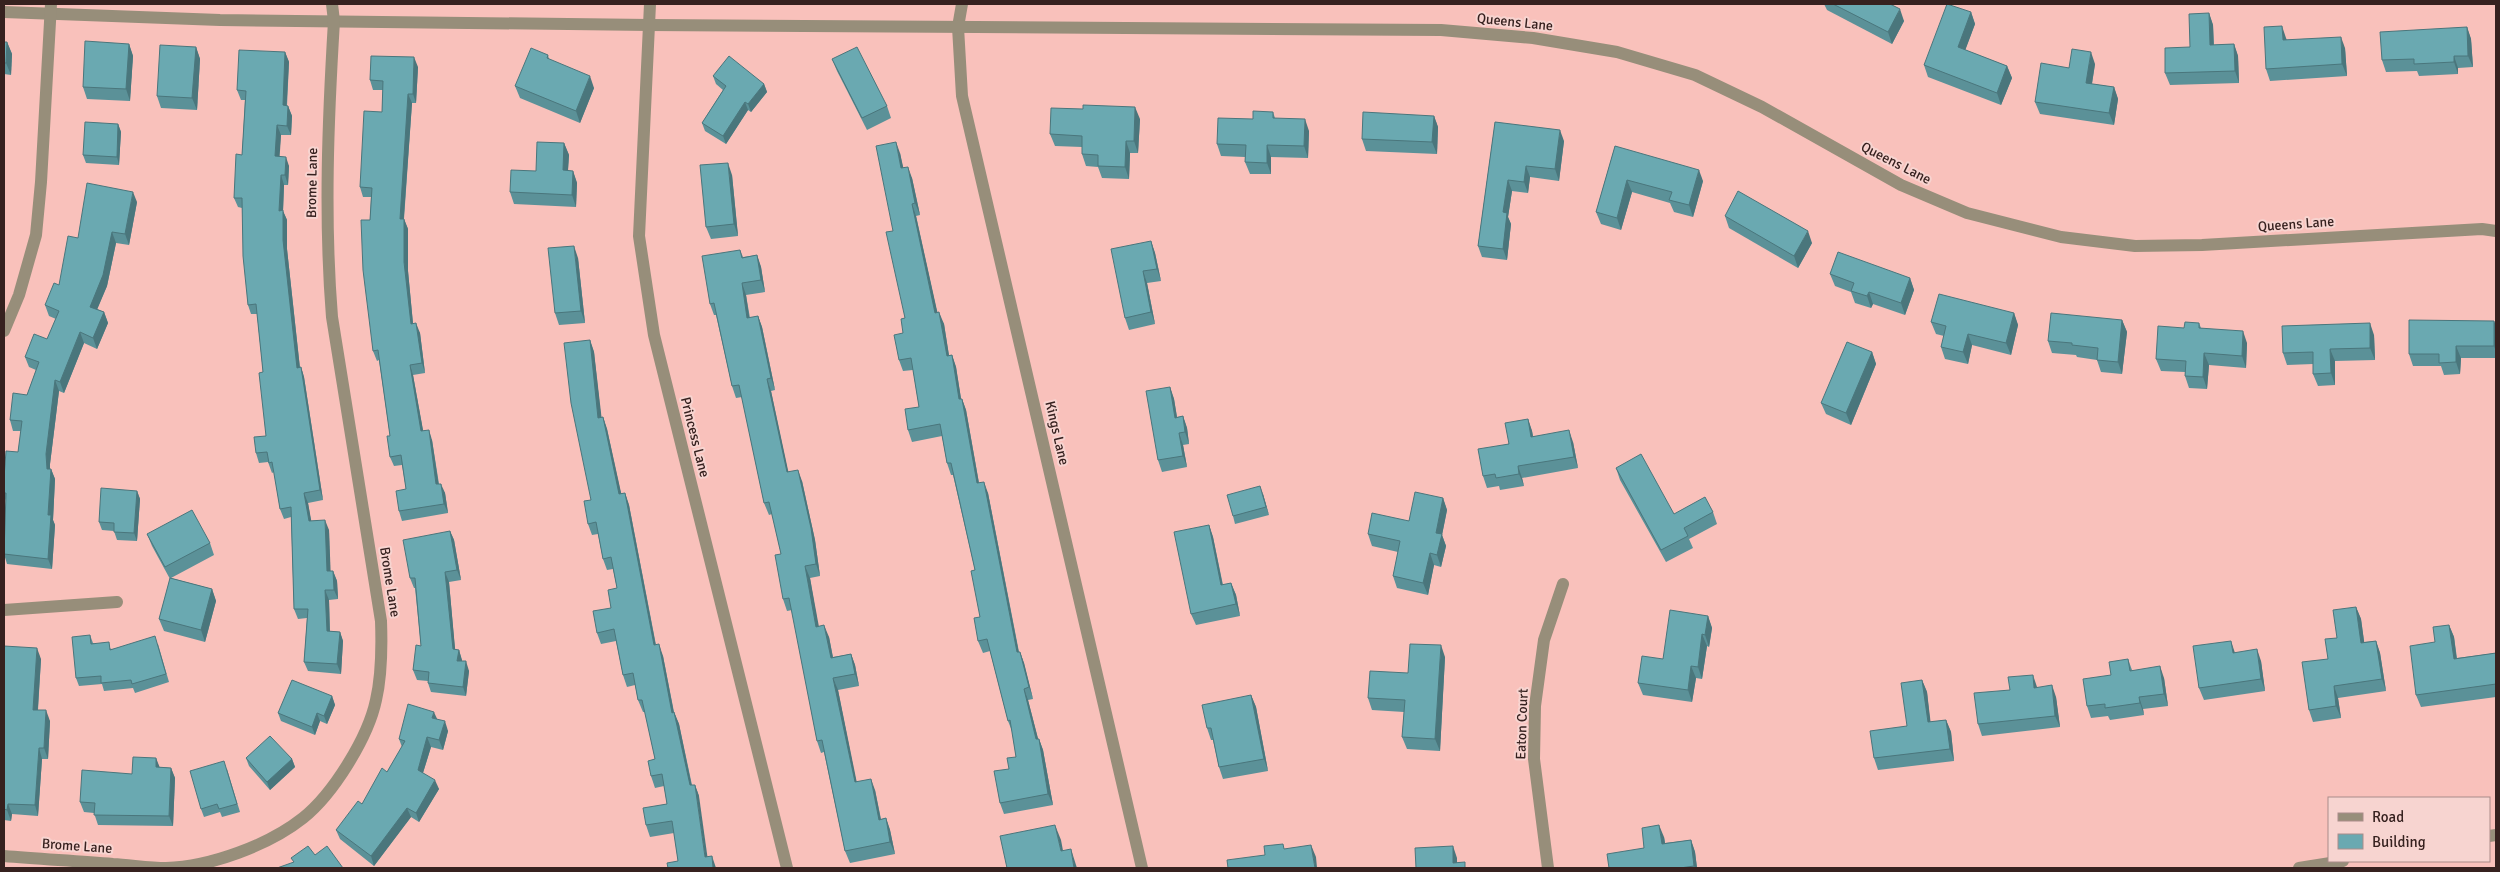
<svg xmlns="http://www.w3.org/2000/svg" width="2500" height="872" font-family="Signika,sans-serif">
<rect width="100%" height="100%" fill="#f9c1bb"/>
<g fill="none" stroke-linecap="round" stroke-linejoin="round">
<g stroke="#978e7a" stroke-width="12">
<polyline points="650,4 639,236 654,335 787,868"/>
<polyline points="962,4 958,27 962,96 1142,868"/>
<polyline points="4,12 220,20 649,25 1441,30 1533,38 1617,52 1695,75 1762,107 1901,185 1967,213 2061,237 2135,246 2202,245 2482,229 2496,231"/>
<polyline points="4,331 19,295 36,235 41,182 51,4"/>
<polyline points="4,610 117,602"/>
<polyline points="2489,836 2496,835"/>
<path d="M4 856C40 859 77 861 113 864 131 865 149 868 166 868 210 867 269 845 303 818 333 794 368 738 376 700 382 674 382 648 381 621L332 317C324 218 328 120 334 21L332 4"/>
<polyline points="1548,868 1534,759 1535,706 1544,640 1563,584"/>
<polyline points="2299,868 2343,861"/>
</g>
</g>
<g fill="#5b9198">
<polygon points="1824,4 1890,4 1904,21 1892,44 1827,10"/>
<polygon points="1971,12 1975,24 1965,50 2007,66 2012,78 2001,105 1928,77 1924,65"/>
<polygon points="2209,13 2213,25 2214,45 2234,44 2238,56 2239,83 2170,85 2165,73 2190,47"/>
<polygon points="2467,27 2471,39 2473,67 2458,68 2458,74 2419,76 2417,71 2386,72 2382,60"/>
<polygon points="2286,38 2287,40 2345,48 2347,76 2270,81 2266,69"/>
<polygon points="4,42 7,42 12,54 11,75 4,74"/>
<polygon points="129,44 133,56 130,101 87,99 83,87"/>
<polygon points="196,47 200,59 197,110 161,108 157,96"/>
<polygon points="285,52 289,62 287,106 288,106 292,116 291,135 281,135 279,156 289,166 288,185 284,185 283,211 287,220 287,249 300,368 301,367 304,377 323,500 308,503 311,521 329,530 330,571 333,571 337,581 338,599 329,600 330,631 340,632 343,641 341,674 308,671 304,662 307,618 298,619 294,609 291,517 284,519 280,509 274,472 272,473 268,462 259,463 256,453 266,436 263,372 257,314 251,314 248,305 242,208 238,207 234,198 242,155 245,100 241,100 237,90"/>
<polygon points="548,55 549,59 594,88 580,123 520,98 515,86"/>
<polygon points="832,59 887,106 891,118 867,130 837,71"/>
<polygon points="2095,64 2092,84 2114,87 2118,99 2114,125 2040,114 2035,102 2069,68"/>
<polygon points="418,67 416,103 412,103 404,219 408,229 408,271 413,324 420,333 425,373 413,375 423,431 432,440 439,484 445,493 448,513 402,521 399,511 406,489 402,465 394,466 390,457 390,436 379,360 377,361 373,351 370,220 371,197 363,197 360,187 382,112 383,90 373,90 370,80"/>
<polygon points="713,76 764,84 767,92 751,112 748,110 726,144 705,131 702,123 723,90 716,84"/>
<polygon points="1273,112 1275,118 1309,131 1308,158 1271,157 1271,174 1250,174 1245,162 1245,157 1221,156 1217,144 1253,119"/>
<polygon points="1434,116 1438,127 1437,154 1366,151 1362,139"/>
<polygon points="1140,119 1138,153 1130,153 1129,179 1102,178 1098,167 1086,166 1082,154 1082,147 1055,146 1050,134"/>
<polygon points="1495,122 1564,141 1559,181 1530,177 1528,193 1512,191 1508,217 1511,224 1507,260 1482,257 1478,246"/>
<polygon points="118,124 121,132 119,165 86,163 83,155"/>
<polygon points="564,143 569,155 568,171 573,171 577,183 576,207 514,204 510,192 536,171"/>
<polygon points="1615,146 1703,181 1693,217 1674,212 1670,203 1632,192 1621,230 1601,224 1596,212"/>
<polygon points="900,153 903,168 912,178 920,215 916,216 937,312 944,324 949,356 952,355 956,367 961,399 962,399 966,410 979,483 988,493 1019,652 1020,652 1024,663 1033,699 1028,700 1038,739 1039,739 1043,750 1053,805 1004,814 1000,803 1009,769 1016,757 1012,731 1008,721 990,651 983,653 978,641 980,617 975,570 953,475 951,475 947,463 942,436 912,442 908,430 919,407 913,370 903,371 899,360 905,318 893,231"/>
<polygon points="732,175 738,236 711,239 706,227"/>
<polygon points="137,202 129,245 116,243 107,286 97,309 104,312 108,323 97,349 84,343 64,393 59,391 50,464 50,469 51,469 55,479 53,520 55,525 52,569 7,564 4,554 6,501 4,496 4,478 18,452 21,431 13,431 10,420 27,395 36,370 29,367 25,357 47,339 56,319 49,316 45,305 59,285 78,238"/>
<polygon points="1725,216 1812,243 1798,268 1729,228"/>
<polygon points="1151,241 1155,253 1161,281 1147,283 1155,324 1129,330 1125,318"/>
<polygon points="740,250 743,257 757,255 761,267 765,292 746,295 750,318 758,316 762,327 775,390 771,391 788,472 802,481 815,540 820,576 810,578 818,626 829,637 833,657 851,654 855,665 859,686 838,690 856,781 875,790 881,819 886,818 890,830 895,854 850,863 845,851 824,752 821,753 817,741 792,610 787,611 783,599 781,554 772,514 769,515 764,503 742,397 736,398 732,386 716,315 714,315 710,304"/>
<polygon points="578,258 585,323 559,325 555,313"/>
<polygon points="1830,274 1910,278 1914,290 1905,315 1873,304 1871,308 1855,303 1851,292 1835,286"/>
<polygon points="2014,313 2018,325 2011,355 1972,345 1968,364 1945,359 1941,347 1944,336 1936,334 1931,322"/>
<polygon points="2122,320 2127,332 2122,374 2101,372 2097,360 2077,357 2076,355 2052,353 2048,341"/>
<polygon points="2494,321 2496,326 2496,358 2461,358 2460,374 2444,375 2441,366 2413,366 2409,354"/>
<polygon points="2199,323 2201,328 2247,343 2246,368 2209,365 2207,389 2189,388 2185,376 2185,372 2161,371 2156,359 2184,328"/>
<polygon points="2374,335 2375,360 2335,361 2335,385 2318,386 2313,374 2313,364 2287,365 2283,353"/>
<polygon points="590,340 594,352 601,417 603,417 607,429 621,494 625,493 629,505 656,645 663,656 674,712 679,724 692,785 695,785 699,796 678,861 674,833 650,837 646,825 667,804 664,786 655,788 651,776 655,759 645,712 643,712 638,700 635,685 627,687 623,675 616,641 601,644 597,633 611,608 617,588 613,569 607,570 603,559 598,534 592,535 588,524 591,500"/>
<polygon points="1872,352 1876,364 1851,425 1826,414 1821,403"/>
<polygon points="1170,387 1174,399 1177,417 1183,416 1187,428 1189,444 1183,445 1187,467 1162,472 1158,460"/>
<polygon points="1528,419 1532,431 1533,436 1573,442 1578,468 1522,478 1524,486 1500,490 1499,486 1487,488 1483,476"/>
<polygon points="1616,468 1674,514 1713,512 1717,524 1689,539 1693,548 1666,562 1620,480"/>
<polygon points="137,491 140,499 137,541 117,540 114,531 102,530 99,522"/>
<polygon points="1263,494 1269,515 1235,524 1233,516"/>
<polygon points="1443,498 1447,510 1442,535 1446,546 1441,567 1434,565 1428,595 1397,588 1393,576 1398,552 1372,546 1368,534 1409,521"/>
<polygon points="1209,525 1213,537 1223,585 1231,583 1236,595 1240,616 1196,625 1191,614"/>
<polygon points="450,531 454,540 461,580 449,582 455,650 459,650 462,661 469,671 466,696 431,692 428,683 428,681 417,680 413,670 421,646 415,588 414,588 410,578"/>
<polygon points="147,534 210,543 214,555 171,578 212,589 216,601 205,642 164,631 159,619 170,579 152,546"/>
<polygon points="2356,607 2361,619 2364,642 2376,641 2380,653 2386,691 2338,698 2341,718 2313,722 2309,710 2328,659 2337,638"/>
<polygon points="1708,616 1712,628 1709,647 1707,646 1702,679 1696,678 1692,702 1643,695 1638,683"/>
<polygon points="2449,625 2454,637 2457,658 2496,653 2496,697 2421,707 2416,695 2435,642"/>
<polygon points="90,635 93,643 112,649 158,644 169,682 135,693 133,688 104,691 102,684 79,686 76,678"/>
<polygon points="4,646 41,659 38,710 50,721 48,759 42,759 38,816 12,814 11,821 4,820"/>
<polygon points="2235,653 2261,661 2265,691 2204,700 2199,688"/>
<polygon points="1445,657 1440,751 1407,749 1402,737 1404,712 1372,710 1368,698 1408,673"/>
<polygon points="2128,659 2132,670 2164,678 2168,706 2143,709 2144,715 2110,720 2108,716 2091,718 2087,706 2111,675"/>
<polygon points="1922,680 1927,692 1930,722 1946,720 1951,732 1954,761 1878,770 1874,758 1907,726"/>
<polygon points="2037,687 2056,697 2060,727 1982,736 1978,724"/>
<polygon points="1251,695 1256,707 1268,771 1223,779 1219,767 1213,740 1211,740 1207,728"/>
<polygon points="332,696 335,705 327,724 320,721 315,735 281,721 278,713"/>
<polygon points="437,719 448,731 443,750 431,747 423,773 439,789 419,822 411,817 374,866 340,839 336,830 362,804 387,772 402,747 399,739"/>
<polygon points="156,758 159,767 171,768 175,778 173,826 98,825 94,813 84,812 80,802 132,774"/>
<polygon points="246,758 292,759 295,767 270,790 249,766"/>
<polygon points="227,769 240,812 222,817 220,812 204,817 201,809"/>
<polygon points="1664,837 1665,843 1691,840 1695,852 1697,868 1609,868"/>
</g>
<g fill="#4a767c">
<polygon points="1900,9 1904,21 1892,44 1888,32"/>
<polygon points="1971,12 1975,24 1962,59 1958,47"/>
<polygon points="2209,13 2213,25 2214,57 2210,45"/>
<polygon points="2282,26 2286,38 2287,52 2283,40"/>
<polygon points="2467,27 2471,39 2473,67 2468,56"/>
<polygon points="2341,37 2345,48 2347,76 2342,64"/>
<polygon points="7,42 12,54 11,75 6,63"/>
<polygon points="129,44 133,56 130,101 126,89"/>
<polygon points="2234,44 2238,56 2239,83 2235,71"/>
<polygon points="196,47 200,59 197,110 192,98"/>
<polygon points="285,52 289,62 286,115 283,105"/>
<polygon points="2091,52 2095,64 2090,95 2086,83"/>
<polygon points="2454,56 2458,68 2458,74 2454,62"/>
<polygon points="414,57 418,67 416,103 413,94"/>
<polygon points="2007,66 2012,78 2001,105 1997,93"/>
<polygon points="590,76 594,88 580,123 576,111"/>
<polygon points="764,84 767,92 751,112 748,104"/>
<polygon points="2114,87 2118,99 2114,125 2109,113"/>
<polygon points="408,94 412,103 403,229 400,219"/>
<polygon points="745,102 748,110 726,144 723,136"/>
<polygon points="288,106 292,116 291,135 287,126"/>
<polygon points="1135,107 1140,119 1138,153 1134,141"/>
<polygon points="1434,116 1438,127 1437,154 1432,142"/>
<polygon points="1305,119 1309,131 1308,158 1304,146"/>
<polygon points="118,124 121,132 119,165 117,157"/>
<polygon points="277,125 281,135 279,166 275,156"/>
<polygon points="1560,130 1564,141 1559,181 1555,169"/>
<polygon points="1126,141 1130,153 1129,179 1125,167"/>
<polygon points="896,142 900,153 906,180 901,168"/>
<polygon points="564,143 569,155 567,182 563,170"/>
<polygon points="1267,145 1271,157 1271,174 1267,163"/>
<polygon points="286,157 289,166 288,185 285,175"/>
<polygon points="728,163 732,175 738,236 734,224"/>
<polygon points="1526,166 1530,177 1528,193 1524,182"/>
<polygon points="908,167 912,178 920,215 915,203"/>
<polygon points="1699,170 1703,181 1693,217 1689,205"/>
<polygon points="573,171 577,183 576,207 572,195"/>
<polygon points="281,175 284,185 283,211 287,220 287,249 301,378 297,368 279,211"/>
<polygon points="1508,180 1512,191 1508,217 1511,224 1507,260 1503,249 1503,212"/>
<polygon points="1627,180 1632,192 1621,230 1617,218"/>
<polygon points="133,192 137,202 129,245 125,234"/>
<polygon points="912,204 916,216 940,324 935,313"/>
<polygon points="404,219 408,229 408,271 414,334 411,324 404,262"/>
<polygon points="1808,231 1812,243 1798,268 1794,256"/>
<polygon points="112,232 116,243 107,286 94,317 90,307"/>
<polygon points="1151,241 1155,253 1161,281 1157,269"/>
<polygon points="574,246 578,258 585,323 581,311"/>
<polygon points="757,255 761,267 765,292 761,280"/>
<polygon points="1143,271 1147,283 1155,324 1151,312"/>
<polygon points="1910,278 1914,290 1905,315 1901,303"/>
<polygon points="742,283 746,295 751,330 747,318"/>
<polygon points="1869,292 1873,304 1871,308 1867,296"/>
<polygon points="104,312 108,323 97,349 93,338"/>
<polygon points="939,312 944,324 951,368 947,356"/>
<polygon points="2014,313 2018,325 2011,355 2006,343"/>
<polygon points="758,316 762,327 775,390 771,378"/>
<polygon points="2122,320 2127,332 2122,374 2118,362"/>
<polygon points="2494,321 2496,326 2496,352 2494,346"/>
<polygon points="416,323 420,333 425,373 422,363"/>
<polygon points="2370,323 2374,335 2375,360 2370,348"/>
<polygon points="2243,331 2247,343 2246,368 2242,356"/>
<polygon points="80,332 84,343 64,393 60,382"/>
<polygon points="1968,334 1972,345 1968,364 1963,352"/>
<polygon points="590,340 594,352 603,430 598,418"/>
<polygon points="2456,346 2461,358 2460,374 2456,362"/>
<polygon points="2330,349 2335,361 2335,385 2331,373"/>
<polygon points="1872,352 1876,364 1851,425 1846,413"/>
<polygon points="2204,353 2209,365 2207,389 2203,377"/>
<polygon points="952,355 956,367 963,411 959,399"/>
<polygon points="410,365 413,375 425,441 421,431"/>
<polygon points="301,367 304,377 323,500 320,490"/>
<polygon points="767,379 771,391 791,484 787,472"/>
<polygon points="55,380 59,391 50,464 50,479 47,469 46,454"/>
<polygon points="1170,387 1174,399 1179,430 1175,418"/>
<polygon points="962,399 966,410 981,495 977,483"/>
<polygon points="1183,416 1187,428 1189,444 1185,432"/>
<polygon points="603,417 607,429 624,506 619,494"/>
<polygon points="1528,419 1532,431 1535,449 1531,437"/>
<polygon points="429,430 432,440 440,494 436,484"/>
<polygon points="1569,430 1573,442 1578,468 1574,457"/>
<polygon points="1179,433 1183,445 1187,467 1183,456"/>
<polygon points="1518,466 1522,478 1524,486 1519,474"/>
<polygon points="51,469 55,479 53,520 55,525 52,569 48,559 48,515"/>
<polygon points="798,470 802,481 815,540 820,576 816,564"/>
<polygon points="984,482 988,493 1021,664 1017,652"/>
<polygon points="441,484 445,493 448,513 444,504"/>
<polygon points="1260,486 1263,494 1269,515 1266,507"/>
<polygon points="137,491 140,499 137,541 134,533"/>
<polygon points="304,493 308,503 313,530 309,521"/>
<polygon points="625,493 629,505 658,657 654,645"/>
<polygon points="1443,498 1447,510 1442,535 1446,546 1441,567 1437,555 1436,533"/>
<polygon points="325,520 329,530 331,581 327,571"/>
<polygon points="1209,525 1213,537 1225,597 1221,585"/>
<polygon points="450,531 454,540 461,580 457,570"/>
<polygon points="1430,553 1434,565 1428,595 1423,583"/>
<polygon points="805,566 810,578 821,638 816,627"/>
<polygon points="333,571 337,581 338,599 334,590"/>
<polygon points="445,572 449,582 456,659 453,649"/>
<polygon points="1231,583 1236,595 1240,616 1236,604"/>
<polygon points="212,589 216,601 205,642 201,630"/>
<polygon points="325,590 329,600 330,640 327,631"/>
<polygon points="2356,607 2361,619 2366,655 2361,643"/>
<polygon points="1708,616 1712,628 1709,647 1705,635"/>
<polygon points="824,625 829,637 835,669 831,658"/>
<polygon points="2449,625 2454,637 2458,671 2454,659"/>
<polygon points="340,632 343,641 341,674 337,664"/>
<polygon points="1702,634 1707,646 1702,679 1698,667"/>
<polygon points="2231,641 2235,653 2233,653"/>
<polygon points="2376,641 2380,653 2386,691 2382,679"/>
<polygon points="659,644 663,656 676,724 672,713"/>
<polygon points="1441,645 1445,657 1440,751 1435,739"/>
<polygon points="37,648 41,659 37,721 33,710"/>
<polygon points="2257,649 2261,661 2265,691 2261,679"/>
<polygon points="459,650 462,660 461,670 457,661"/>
<polygon points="1020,652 1024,663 1033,699 1029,687"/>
<polygon points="851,654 855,665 859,686 855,674"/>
<polygon points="466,661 469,671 466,696 463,687"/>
<polygon points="1691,666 1696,678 1692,702 1688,690"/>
<polygon points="2160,666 2164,678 2168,706 2164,694"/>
<polygon points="2033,675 2037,687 2038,699 2034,688"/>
<polygon points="833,678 838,690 859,793 855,782"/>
<polygon points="1922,680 1927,692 1932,734 1928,722"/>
<polygon points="2052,685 2056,697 2060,727 2055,716"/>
<polygon points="2334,686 2338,698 2341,718 2336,706"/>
<polygon points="1024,689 1028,700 1041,750 1039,739 1043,750 1053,805 1048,794 1036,739"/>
<polygon points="1251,695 1256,707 1268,771 1264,759"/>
<polygon points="332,696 335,705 327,724 324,716"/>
<polygon points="2139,697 2143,709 2144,715 2140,703"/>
<polygon points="46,710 50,721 48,759 44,748"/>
<polygon points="434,712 438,721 432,718"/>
<polygon points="674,712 679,724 694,797 690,785"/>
<polygon points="317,713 320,721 315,735 312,727"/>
<polygon points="1946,720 1951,732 1954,761 1950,749"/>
<polygon points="445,721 448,731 443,750 439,740"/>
<polygon points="427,737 431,747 421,779 418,770"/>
<polygon points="39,748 42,759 38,816 35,805"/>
<polygon points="156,758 160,768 156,767"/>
<polygon points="292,759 295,767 270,790 267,782"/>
<polygon points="171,768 175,778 173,826 169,816"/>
<polygon points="871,779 875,790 883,831 879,820"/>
<polygon points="435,780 439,789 419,822 416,813"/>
<polygon points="695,785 699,796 709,868 705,857"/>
<polygon points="8,804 12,814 11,821 7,810"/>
<polygon points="407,808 411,817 374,866 371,856"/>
<polygon points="886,818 890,830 895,854 890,842"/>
<polygon points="1055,825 1061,840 1066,867 1061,851"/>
<polygon points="1659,825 1664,837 1667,856 1662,844"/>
<polygon points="1691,840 1695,852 1697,868 1695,868 1694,866"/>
<polygon points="1311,845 1316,857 1317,868 1315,868"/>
<polygon points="1453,846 1457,858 1457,868 1453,863"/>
<polygon points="1071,849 1076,865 1077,868 1074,868"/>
<polygon points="712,856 716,868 713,868"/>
</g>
<g fill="#6aa9b1" stroke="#4a767c">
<polygon points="1833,4 1890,4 1900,9 1888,32"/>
<polygon points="1947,4 1971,12 1958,47 2007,66 1997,93 1924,65"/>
<polygon points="2209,13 2210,45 2234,44 2235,71 2165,73 2165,48 2190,47 2189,14"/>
<polygon points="2282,26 2283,40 2341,37 2342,64 2266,69 2264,27"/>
<polygon points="2467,27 2468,56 2454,56 2454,62 2414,64 2414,59 2382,60 2380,32"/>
<polygon points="85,41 129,44 126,89 83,87"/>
<polygon points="4,42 7,42 6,63 4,63"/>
<polygon points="160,45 196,47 192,98 157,96"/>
<polygon points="857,47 887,106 862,118 832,59"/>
<polygon points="531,48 548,55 547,58 590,76 576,111 515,86"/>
<polygon points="2072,49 2091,52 2086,83 2114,87 2109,113 2035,102 2041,63 2069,68"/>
<polygon points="239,50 285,52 283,105 288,106 287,126 277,125 275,156 286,157 285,175 281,175 279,211 283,210 283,240 297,368 301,367 320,490 304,493 309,521 325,520 327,571 333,571 334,590 325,590 327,631 340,632 337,664 304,662 308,609 294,609 291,507 280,509 272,462 269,463 267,452 256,453 254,437 266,436 259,373 263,372 256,304 248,305 243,256 242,198 234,198 236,154 242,155 246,91 237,90"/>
<polygon points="371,56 414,57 413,94 408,94 400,219 404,219 404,262 411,324 416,323 422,363 410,365 421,431 429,430 436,484 441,484 444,504 399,511 396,491 406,489 401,455 390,457 387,436 390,436 378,350 373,351 363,270 361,220 370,220 372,188 360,187 364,111 382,112 383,81 370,80"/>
<polygon points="729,56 764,84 748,104 745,102 723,136 702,123 726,86 713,76"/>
<polygon points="1083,105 1135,107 1134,141 1126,141 1125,167 1098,166 1098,155 1082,154 1082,136 1050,134 1051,108 1083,109"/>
<polygon points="1253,111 1273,112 1273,118 1305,119 1304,146 1267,145 1267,163 1245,162 1246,145 1217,144 1218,118 1253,119"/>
<polygon points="1363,112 1434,116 1432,142 1362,139"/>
<polygon points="85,122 118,124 117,157 83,155"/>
<polygon points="1495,122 1560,130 1555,169 1526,166 1524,182 1508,180 1503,212 1507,213 1503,249 1478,246"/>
<polygon points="537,142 564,143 563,170 573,171 572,195 510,192 511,170 536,171"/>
<polygon points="896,142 901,168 908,167 915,203 912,204 935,313 939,312 947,356 952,355 959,399 962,399 977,483 984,482 1017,652 1020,652 1029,687 1024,689 1036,739 1039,739 1048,794 1000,803 994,771 1009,769 1007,758 1016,757 1010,720 1008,721 987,639 978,641 974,618 980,617 971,571 975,570 951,463 947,463 940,424 908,430 905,409 919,407 911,358 899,360 894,335 903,333 901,319 905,318 886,232 893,231 876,146"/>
<polygon points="1615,146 1699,170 1689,205 1669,200 1672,192 1627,180 1617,218 1596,212"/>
<polygon points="728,163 734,224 706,227 700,165"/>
<polygon points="87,183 133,192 125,234 112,232 103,275 90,307 104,312 93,338 80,332 60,382 55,380 46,454 47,469 51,469 48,515 51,515 48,559 4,554 6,493 4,493 4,478 6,451 18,452 22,421 10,420 13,393 27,395 39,362 25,357 34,334 47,339 59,311 45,305 54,283 59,285 68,236 78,238"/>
<polygon points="1738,191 1808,231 1794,256 1725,216"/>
<polygon points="1151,241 1157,269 1143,271 1151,312 1125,318 1111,249"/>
<polygon points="574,246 581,311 555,313 548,248"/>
<polygon points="740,250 742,258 757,255 761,280 742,283 747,318 758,316 771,378 767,379 787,472 798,470 811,528 816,564 805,566 816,627 824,625 831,658 851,654 855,674 833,678 855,782 871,779 879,820 886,818 890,842 845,851 822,740 817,741 789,598 783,599 775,555 781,554 769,502 764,503 739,385 732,386 714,303 710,304 702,256"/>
<polygon points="1838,252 1910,278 1901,303 1869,292 1867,296 1851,291 1854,283 1830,274"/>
<polygon points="1939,294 2014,313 2006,343 1968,334 1963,352 1941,347 1946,326 1931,322"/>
<polygon points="2051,313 2122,320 2118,362 2097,360 2098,348 2072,345 2072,343 2048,341"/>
<polygon points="2409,320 2494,321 2494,346 2456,346 2456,362 2439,363 2439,354 2409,354"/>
<polygon points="2185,322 2199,323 2199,328 2243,331 2242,356 2204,353 2203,377 2185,376 2186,361 2156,359 2158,326 2184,328"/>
<polygon points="2370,323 2370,348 2330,349 2331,373 2313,374 2313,352 2283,353 2282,326"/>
<polygon points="590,340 598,418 603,417 619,494 625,493 654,645 659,644 672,713 674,712 690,785 695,785 705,857 712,856 713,868 668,868 667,863 678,861 672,821 646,825 643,808 667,804 662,774 651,776 648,761 655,759 642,700 638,700 633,673 623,675 614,629 597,633 593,611 611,608 608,590 617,588 611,557 603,559 596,522 588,524 584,501 591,500 571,403 564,343"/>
<polygon points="1847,342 1872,352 1846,413 1821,403"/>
<polygon points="1170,387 1175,418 1183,416 1185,432 1179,433 1183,456 1158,460 1146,391"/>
<polygon points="1528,419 1531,437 1569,430 1574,457 1518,466 1519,474 1496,478 1495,474 1483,476 1478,449 1509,444 1505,423"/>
<polygon points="1641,454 1674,514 1705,497 1713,512 1684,528 1688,536 1661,550 1616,468"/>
<polygon points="1260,486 1266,507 1233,516 1227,495"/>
<polygon points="101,488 137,491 134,533 114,532 114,523 99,522"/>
<polygon points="1415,492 1443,498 1436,533 1442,534 1437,555 1430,553 1423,583 1393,576 1400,541 1368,534 1372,513 1409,521"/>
<polygon points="192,510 210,543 165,567 147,534"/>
<polygon points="1209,525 1221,585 1231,583 1236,604 1191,614 1174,532"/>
<polygon points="450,531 457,570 445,572 453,649 459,650 457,661 466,661 463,687 428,683 429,672 413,670 416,645 421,646 415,578 410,578 403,540"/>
<polygon points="170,578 212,589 201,630 159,619"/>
<polygon points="2356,607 2361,643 2376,641 2382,679 2334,686 2336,706 2309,710 2302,662 2328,659 2325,639 2337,638 2333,610"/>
<polygon points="1670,610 1708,616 1705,635 1702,634 1698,667 1691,666 1688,690 1638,683 1642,656 1663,659"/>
<polygon points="2449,625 2454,659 2496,653 2496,684 2416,695 2410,646 2435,642 2433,627"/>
<polygon points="90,635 91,644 109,642 110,650 155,636 166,674 132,684 131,680 101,683 101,676 76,678 72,637"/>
<polygon points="2231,641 2233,653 2257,649 2261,679 2199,688 2193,646"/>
<polygon points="1410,644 1441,645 1435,739 1402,737 1405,700 1368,698 1370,671 1408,673"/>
<polygon points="4,646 37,648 33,710 46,710 44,748 39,748 35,805 8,804 7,810 4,809"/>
<polygon points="2128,659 2130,671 2160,666 2164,694 2139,697 2140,703 2105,708 2105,704 2087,706 2083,679 2111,675 2109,662"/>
<polygon points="2033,675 2034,688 2052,685 2055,716 1978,724 1974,693 2010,690 2008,677"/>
<polygon points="292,680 332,696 324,716 317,713 312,727 278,713"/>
<polygon points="1922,680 1928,722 1946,720 1950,749 1874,758 1870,731 1907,726 1901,683"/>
<polygon points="1251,695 1264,759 1219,767 1211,728 1207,728 1202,705"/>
<polygon points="408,704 434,712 432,718 445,721 439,740 427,737 418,770 435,780 416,813 407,808 371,856 336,830 358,801 362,804 382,768 387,772 405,741 399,739"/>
<polygon points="270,736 292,759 267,782 246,758"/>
<polygon points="133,757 156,758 156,767 171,768 169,816 94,815 95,803 80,802 82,770 132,774"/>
<polygon points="224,761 237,804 219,809 217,804 201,809 190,771"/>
<polygon points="1055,825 1061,851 1071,849 1074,868 1007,868 1000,836"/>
<polygon points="1659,825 1662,844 1691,840 1694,866 1680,868 1609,868 1607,854 1644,848 1642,828"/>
<polygon points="1283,844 1284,849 1311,845 1315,868 1228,868 1227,860 1265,855 1264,846"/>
<polygon points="308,846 315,855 327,846 343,868 277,868 294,862 291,858"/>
<polygon points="1453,846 1453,863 1465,862 1465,868 1407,868 1416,868 1415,848"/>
</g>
<g text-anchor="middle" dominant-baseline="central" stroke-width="4" stroke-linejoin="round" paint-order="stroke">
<g font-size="14" fill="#36211f" stroke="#f7d4d0">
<text transform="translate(1515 22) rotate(6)">Queens Lane</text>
<text transform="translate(1896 163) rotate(27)">Queens Lane</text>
<text transform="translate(312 183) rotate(-89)">Brome Lane</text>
<text transform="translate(2296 224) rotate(-4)">Queens Lane</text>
<text transform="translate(1057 433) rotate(77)">Kings Lane</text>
<text transform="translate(695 437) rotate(76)">Princess Lane</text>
<text transform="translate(390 582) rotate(81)">Brome Lane</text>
<text transform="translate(1522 724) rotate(-88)">Eaton Court</text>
<text transform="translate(77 846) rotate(4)">Brome Lane</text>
</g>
</g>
<rect width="2500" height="872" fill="none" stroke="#36211f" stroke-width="10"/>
<rect x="2328" y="797" width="162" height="65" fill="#f7d4d0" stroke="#aa8c89"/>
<rect x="2338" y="813" width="25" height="8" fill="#978e7a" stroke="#aa8c89"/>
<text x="2372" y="822" font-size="15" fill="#36211f">Road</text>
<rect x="2338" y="834" width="25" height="15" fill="#6aa9b1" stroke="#aa8c89"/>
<text x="2372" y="847" font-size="15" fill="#36211f">Building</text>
</svg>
